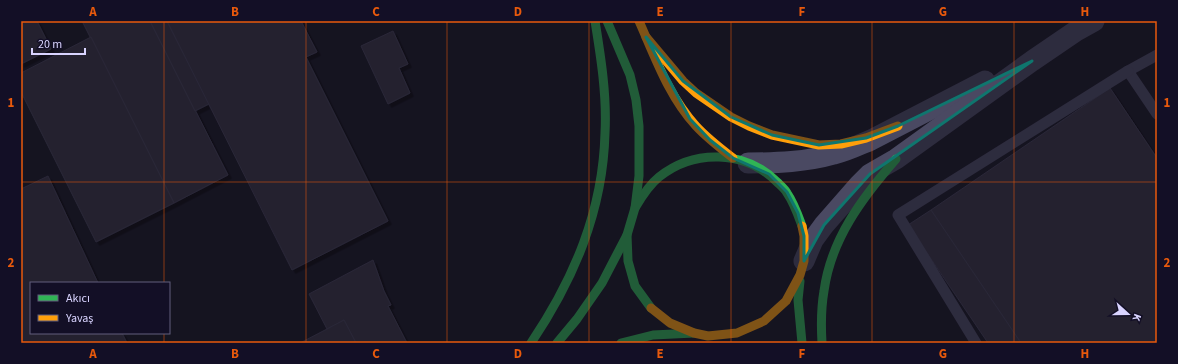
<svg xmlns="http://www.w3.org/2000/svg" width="1178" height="364" font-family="'Source Sans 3',sans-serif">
<defs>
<filter id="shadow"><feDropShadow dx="3.5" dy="3.5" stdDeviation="0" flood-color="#0009"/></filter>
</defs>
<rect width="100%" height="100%" fill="#161421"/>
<g fill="#343243" stroke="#433f54" filter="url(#shadow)">
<polygon points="21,21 37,21 51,49 21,64"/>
<polygon points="82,21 150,21 228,175 174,203"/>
<polygon points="150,21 167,21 209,104 195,111"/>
<polygon points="167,21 301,21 317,52 306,57 388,221 292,270"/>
<polygon points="393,31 408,64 399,68 410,93 388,104 361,46"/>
<polygon points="91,37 174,203 96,242 21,92 21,73"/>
<polygon points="1110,88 1157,158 1157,343 1021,343 931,210"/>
<polygon points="48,176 98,283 31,283 31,333 122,333 127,343 21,343 21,189"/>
<polygon points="931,210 1021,343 988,343 908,225"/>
<polygon points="373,260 384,291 391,305 388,306 407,343 356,343 344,320 327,329 309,294"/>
<polygon points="344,320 356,343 300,343 327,329"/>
</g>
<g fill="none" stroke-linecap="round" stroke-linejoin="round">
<g stroke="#4a4962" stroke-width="11">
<polyline points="1157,55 1128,71 1157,114"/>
<polyline points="976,343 898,215 1128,71"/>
</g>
<g stroke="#4a4962" stroke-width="21">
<path d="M748 163C777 163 806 162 834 154 847 151 859 145 871 140L985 81"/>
<polyline points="804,261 813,240 824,225 859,185 870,174 896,159 1032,61 1076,31 1094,21"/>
</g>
<g stroke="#30b455" stroke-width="9">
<polyline points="607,21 630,75 636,100 639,126 639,176 635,208 627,235 628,261 635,286 651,308"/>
<path d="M635 208C642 196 649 185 659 177 694 149 745 150 777 182 780 185 785 189 787 193 794 203 798 215 802 226"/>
<polyline points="800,281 798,300 802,343"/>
<path d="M531 343C574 279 603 211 605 133 607 96 601 58 595 21"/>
<polyline points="557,343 577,319 602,283 627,235"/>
<polyline points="621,343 653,335 694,333"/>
<path d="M822 343C821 326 821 308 824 291 831 239 862 198 896 159"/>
</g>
<g stroke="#ff9f0a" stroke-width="9">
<path d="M639 21C655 57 669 97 696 126 707 138 720 148 733 158"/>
<polyline points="646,37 683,81 696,93 731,117 749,126 772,135 819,145 841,144 866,138 898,126"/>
<polyline points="651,308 670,323 694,333 708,336 737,333 764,321 786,301 800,275 804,261 804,236 802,226"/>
</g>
</g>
<path d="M0 0H1178V364H0ZM646 37 683 81 731 117 772 135 819 145 866 138 898 126 1032 61 870 174 824 225 804 261V236L798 213 787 192 769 174 733 158 710 140 690 119Z" fill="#161421" fill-opacity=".55" fill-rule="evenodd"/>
<path fill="none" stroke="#0f766e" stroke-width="3" stroke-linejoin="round" d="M646 37 683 81 731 117 772 135 819 145 866 138 898 126 1032 61 870 174 824 225 804 261V236L798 213 787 192 769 174 733 158 710 140 690 119Z"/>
<path fill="none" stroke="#e8590c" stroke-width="1" stroke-opacity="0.55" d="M164 21V283M306 21V343M447 21V343M589 21V343M731 21V343M872 21V343M1014 21V343M21 182H1157M164 333V343"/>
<rect width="1178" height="364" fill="none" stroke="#130f26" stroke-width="44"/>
<rect x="30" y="282" width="140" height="52" fill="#130f26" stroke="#625e7d"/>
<rect x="38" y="295" width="20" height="6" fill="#30b455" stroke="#625e7d"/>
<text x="66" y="302" font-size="12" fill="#d9d4ff">Akıcı</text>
<rect x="38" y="315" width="20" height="6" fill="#ff9f0a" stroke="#625e7d"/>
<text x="66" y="322" font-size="12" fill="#d9d4ff">Yavaş</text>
<g transform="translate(1128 314) rotate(111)" stroke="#130f26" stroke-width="3" paint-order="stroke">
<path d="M0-3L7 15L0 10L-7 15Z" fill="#d9d4ff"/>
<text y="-6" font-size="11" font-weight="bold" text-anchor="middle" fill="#d9d4ff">K</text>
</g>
<path d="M32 48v6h53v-6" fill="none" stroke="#d9d4ff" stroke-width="2"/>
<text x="38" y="48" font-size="12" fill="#d9d4ff" stroke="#130f26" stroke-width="3" paint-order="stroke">20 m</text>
<rect x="22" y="22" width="1134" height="320" fill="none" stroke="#e8590c" stroke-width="1.5"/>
<g font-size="13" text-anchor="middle" font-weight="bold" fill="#e8590c">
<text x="93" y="16">A</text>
<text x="235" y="16">B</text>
<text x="376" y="16">C</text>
<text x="518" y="16">D</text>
<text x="660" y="16">E</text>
<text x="802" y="16">F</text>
<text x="943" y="16">G</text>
<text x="1085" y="16">H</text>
<text x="11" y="107">1</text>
<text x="1167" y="107">1</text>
<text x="11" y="267">2</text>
<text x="1167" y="267">2</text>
<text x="93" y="358">A</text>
<text x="235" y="358">B</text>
<text x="376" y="358">C</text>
<text x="518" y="358">D</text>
<text x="660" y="358">E</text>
<text x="802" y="358">F</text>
<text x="943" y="358">G</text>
<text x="1085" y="358">H</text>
</g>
</svg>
